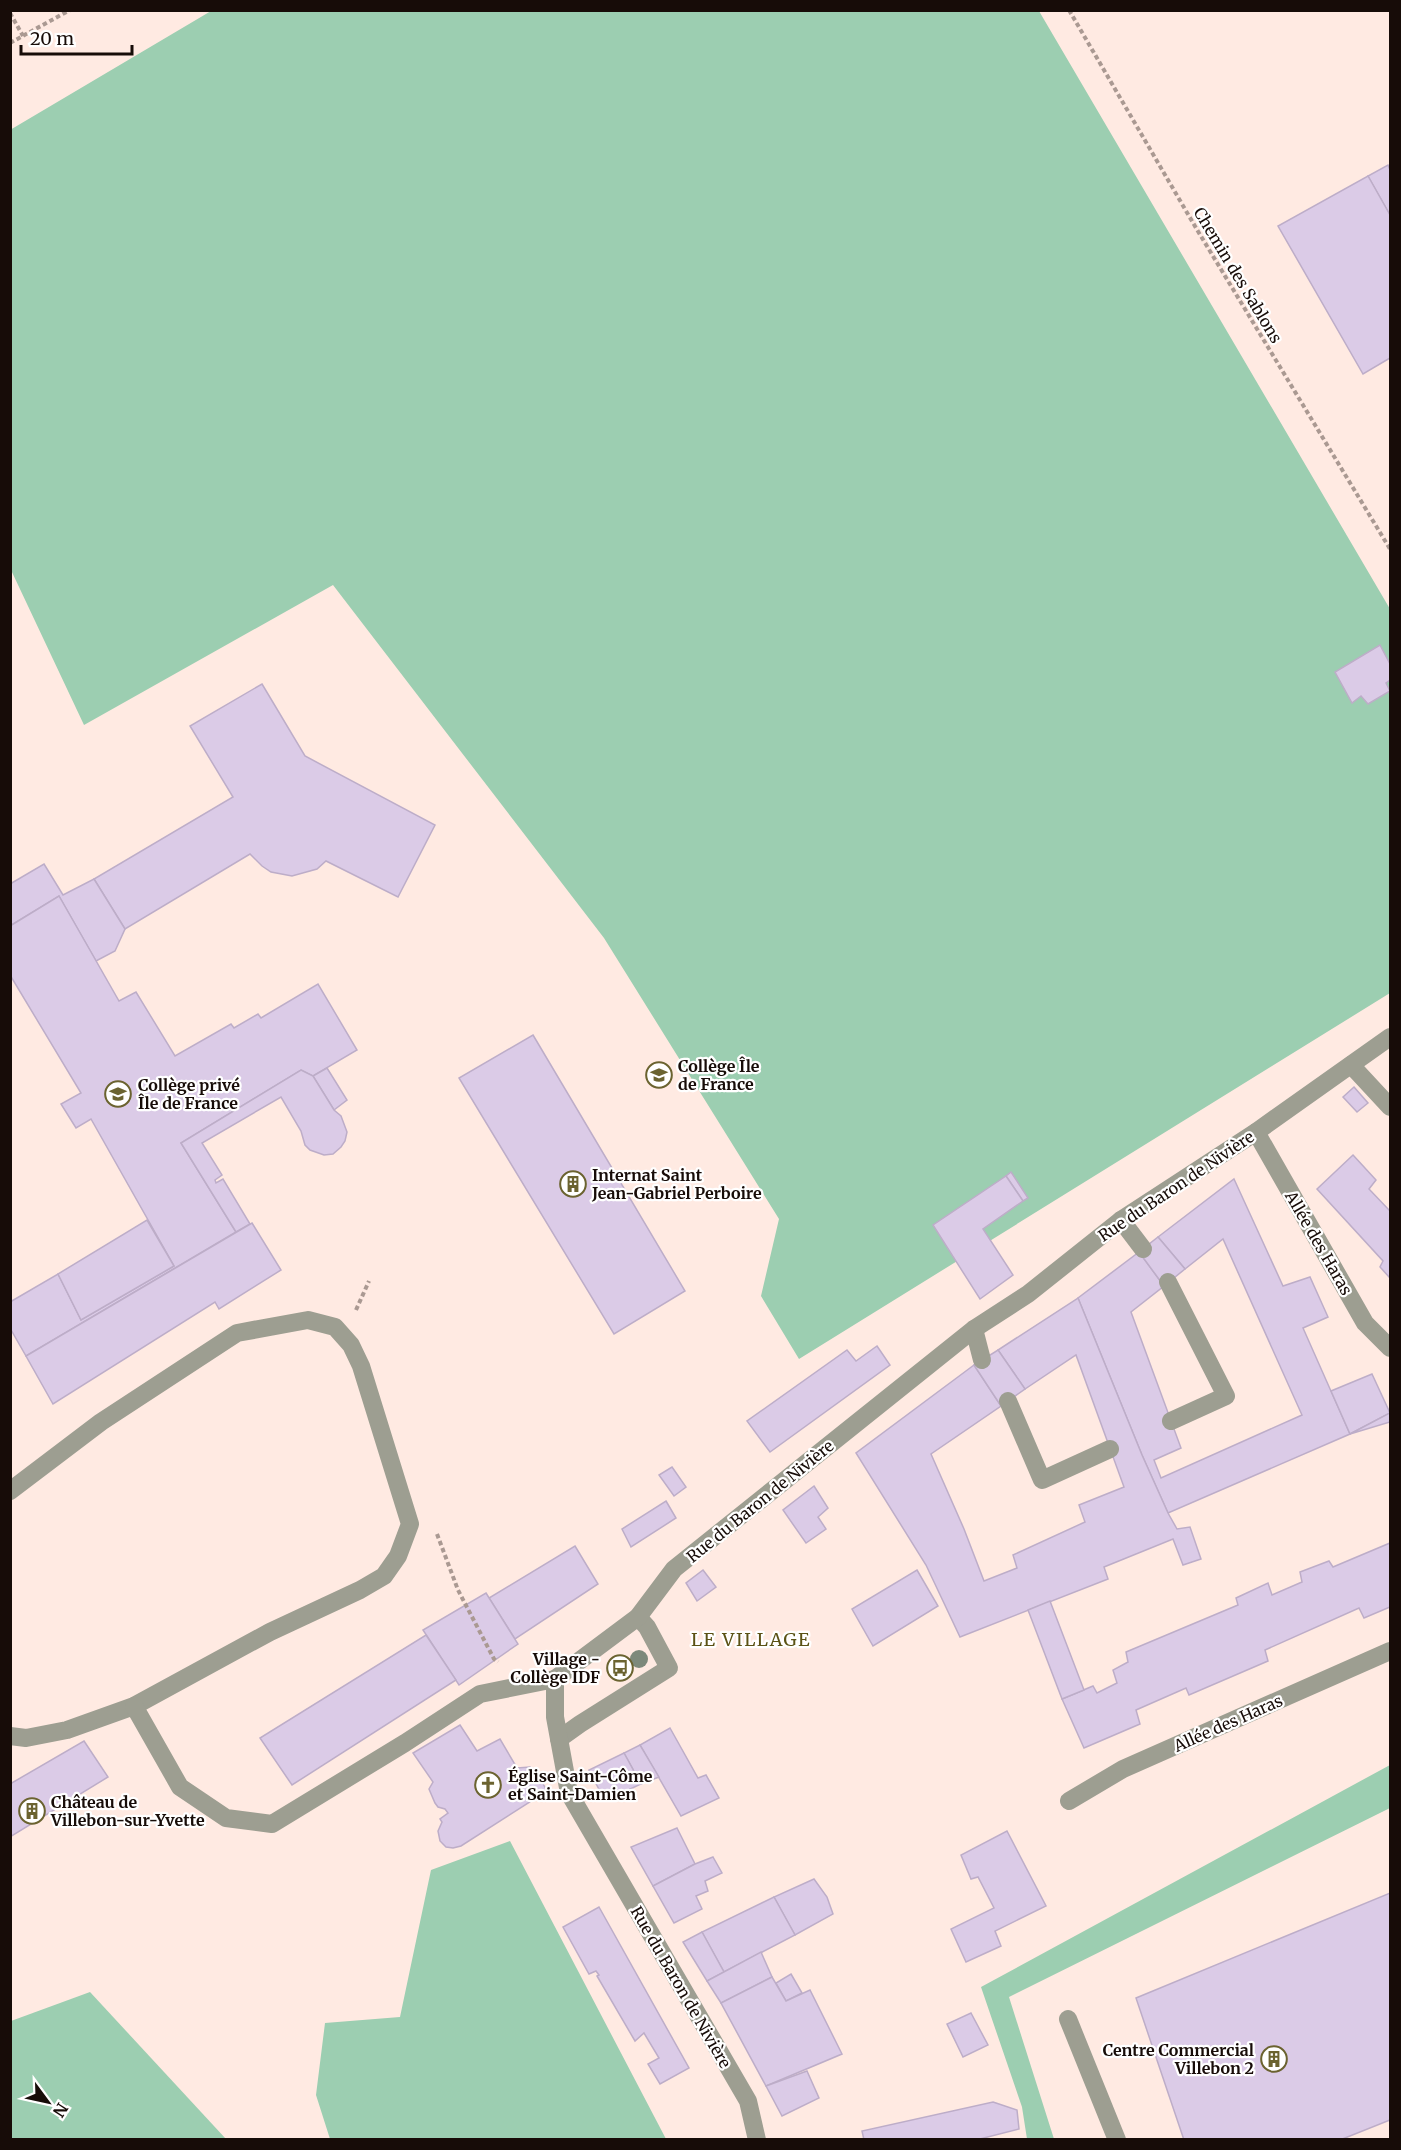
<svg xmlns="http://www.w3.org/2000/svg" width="1401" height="2150" font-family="Merriweather,serif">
<rect width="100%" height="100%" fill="#ffeae2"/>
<g fill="#9cceb1">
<polygon points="211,11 1039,11 1390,609 1390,993 799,1359 761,1296 779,1219 604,938 333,585 84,725 11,570 10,130"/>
<polygon points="1390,1765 1390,1808 1009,1997 1054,2139 1027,2139 1022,2107 981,1987"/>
<polygon points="510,1841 666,2139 330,2139 316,2095 325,2023 400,2017 431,1870"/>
<polygon points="90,1992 226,2139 11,2139 11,2021"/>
</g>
<g fill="#dbcbe7" stroke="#bdadc8" stroke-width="1.5">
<polygon points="1388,165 1390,170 1390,215 1368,176"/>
<polygon points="1368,176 1390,215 1390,358 1363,374 1278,226"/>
<polygon points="1380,645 1390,664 1390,680 1386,683 1390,691 1368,704 1361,696 1352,703 1335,672"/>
<polygon points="262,684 305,756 435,825 398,897 326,861 317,869 292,876 271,872 262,866 250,854 125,929 94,879 233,797 190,726"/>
<polygon points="44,864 63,895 94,879 125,929 115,951 96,961 59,896 10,926 10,884"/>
<polygon points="59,896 119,1001 136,992 175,1056 231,1024 234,1028 258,1014 261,1018 318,984 357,1050 313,1076 301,1070 181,1143 236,1232 26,1356 10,1328 10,1302 58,1274 81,1320 174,1266 91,1119 76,1128 61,1104 81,1093 10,975 10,926"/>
<polygon points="533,1035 685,1291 614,1334 459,1078"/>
<polygon points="327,1068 347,1100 334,1110 313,1076"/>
<polygon points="301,1070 313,1076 334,1110 341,1116 347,1132 345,1141 341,1147 333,1154 324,1155 310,1150 305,1145 301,1131 281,1097 202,1143 222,1175 215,1180 216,1183 223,1179 250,1224 236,1232 181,1143"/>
<polygon points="1354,1087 1368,1103 1357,1112 1343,1097"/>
<polygon points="1353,1155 1376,1180 1369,1189 1389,1210 1390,1209 1390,1278 1380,1267 1383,1261 1317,1189"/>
<polygon points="1011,1172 1028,1198 1023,1201 1006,1176"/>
<polygon points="1006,1176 1023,1201 983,1229 1013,1275 980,1299 933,1225"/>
<polygon points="1234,1179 1283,1286 1310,1277 1328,1317 1303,1328 1350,1434 1168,1513 1142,1455 1078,1298 1139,1252 1164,1286 1131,1312 1181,1448 1154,1460 1161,1478 1302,1415 1223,1239 1185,1269 1158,1237"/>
<polygon points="147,1220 174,1266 81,1320 58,1274"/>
<polygon points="252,1223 281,1270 219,1309 215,1302 53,1404 26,1356"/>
<polygon points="1158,1237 1185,1269 1164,1286 1139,1252"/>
<polygon points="1078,1298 1142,1455 1168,1513 1177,1529 1190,1527 1201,1559 1183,1565 1173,1539 1104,1567 1108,1579 960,1637 926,1565 856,1453 974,1365 1001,1406 931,1454 964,1529 984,1581 1017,1568 1013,1555 1085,1522 1079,1505 1124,1487 1076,1355 1025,1389 998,1350"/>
<polygon points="877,1346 890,1365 770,1452 747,1421 847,1350 856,1361"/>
<polygon points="998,1350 1025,1389 1001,1406 974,1365"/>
<polygon points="1372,1374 1390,1413 1350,1434 1331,1391"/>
<polygon points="1389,1410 1390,1410 1390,1422 1350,1434 1390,1413"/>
<polygon points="672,1467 686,1487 674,1496 659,1475"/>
<polygon points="814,1486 828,1508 818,1517 826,1529 806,1543 783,1510"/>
<polygon points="666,1501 676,1518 631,1547 622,1529"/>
<polygon points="1390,1543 1390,1607 1364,1618 1359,1608 1265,1650 1268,1661 1189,1695 1186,1688 1136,1710 1140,1724 1084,1748 1062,1699 1093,1686 1097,1693 1117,1683 1113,1670 1128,1662 1126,1652 1238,1605 1236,1598 1268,1583 1272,1595 1302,1582 1300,1572 1329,1561 1333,1567"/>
<polygon points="575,1546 598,1584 515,1639 489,1598"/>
<polygon points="703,1570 716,1587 697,1601 686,1583"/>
<polygon points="917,1570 938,1606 873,1646 852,1609"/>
<polygon points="486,1593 518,1644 459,1685 423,1630"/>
<polygon points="1050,1601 1084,1690 1062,1699 1028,1610"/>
<polygon points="426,1635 456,1680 292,1785 260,1738"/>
<polygon points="460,1725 477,1751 500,1739 517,1768 530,1767 536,1771 547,1791 461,1846 453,1848 446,1847 440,1841 438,1831 442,1822 440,1819 448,1813 445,1809 438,1807 435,1803 429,1789 433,1782 413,1753"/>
<polygon points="670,1728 698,1778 706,1775 719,1798 681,1816 640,1745"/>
<polygon points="84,1741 108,1777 10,1837 10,1784"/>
<polygon points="640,1745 659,1777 641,1784 624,1753"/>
<polygon points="624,1753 641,1784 605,1801 589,1770"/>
<polygon points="677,1828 695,1864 653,1886 631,1847"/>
<polygon points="1007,1831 1046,1906 995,1931 1001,1946 966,1962 951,1929 994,1908 978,1877 971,1879 961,1855"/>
<polygon points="713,1857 722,1873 705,1881 708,1891 696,1896 702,1909 674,1923 653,1886 695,1864"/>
<polygon points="814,1879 827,1897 833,1914 795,1935 774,1897"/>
<polygon points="1390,1893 1390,2120 1340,2140 1184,2140 1136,1998"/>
<polygon points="774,1897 795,1935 724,1972 702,1932"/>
<polygon points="599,1907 689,2068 660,2084 648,2064 659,2058 644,2033 635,2041 597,1976 599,1975 596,1971 589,1974 563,1927"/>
<polygon points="702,1932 724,1972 707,1981 683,1942"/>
<polygon points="761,1952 772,1977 721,2003 707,1981"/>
<polygon points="791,1974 802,1993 786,2001 776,1983"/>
<polygon points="772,1977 786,2001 810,1990 842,2054 766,2086 721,2003"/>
<polygon points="971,2013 988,2045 963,2057 947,2024"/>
<polygon points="807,2071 819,2098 782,2116 766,2086"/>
<polygon points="993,2102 1017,2110 1019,2129 976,2140 864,2140 862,2131"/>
</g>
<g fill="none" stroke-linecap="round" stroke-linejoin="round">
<g stroke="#aa9992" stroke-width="4" stroke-dasharray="4.5 3" stroke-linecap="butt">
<polyline points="1069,10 1196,228 1390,549"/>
<polyline points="10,13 23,36"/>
<polyline points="10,43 70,10"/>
<polyline points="356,1310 369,1281"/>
<polyline points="437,1534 458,1590 494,1659 498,1662"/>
</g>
<g stroke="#9d9e91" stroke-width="18">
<polyline points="1351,1065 1390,1107"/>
<polyline points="1121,1220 1143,1249"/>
<polyline points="1168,1282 1226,1396 1171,1421"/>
<polyline points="974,1329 982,1360"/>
<polyline points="1008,1401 1042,1480 1110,1449"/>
<polyline points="559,1739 580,1724 669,1668 647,1627 638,1617"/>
<polyline points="1068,2019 1117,2140"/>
</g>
<g stroke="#9d9e91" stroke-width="18">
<polyline points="1256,1132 1365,1323 1390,1348"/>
<polyline points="10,1491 101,1422 237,1333 308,1320 335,1327 351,1345 361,1366 410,1524 398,1556 384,1576 360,1590 270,1632 134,1706 67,1730 26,1738 10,1736"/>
<polyline points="134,1706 180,1787 226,1818 272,1824 405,1743 480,1694 555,1679"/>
<polyline points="1069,1801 1123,1769 1390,1651"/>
<polyline points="757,2140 748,2101 569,1793 555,1717 555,1679 638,1617 674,1569 974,1329 1028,1294 1121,1220 1256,1132 1390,1037"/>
</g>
</g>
<circle fill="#7d897b" cx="639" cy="1659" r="9"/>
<defs>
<g id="school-ring" transform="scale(1.35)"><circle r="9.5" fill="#fff" stroke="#6b6330" stroke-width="1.5"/><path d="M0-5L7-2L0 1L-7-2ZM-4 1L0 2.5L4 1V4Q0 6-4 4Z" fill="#6b6330"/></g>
<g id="building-ring" transform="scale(1.35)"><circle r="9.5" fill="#fff" stroke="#6b6330" stroke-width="1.5"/><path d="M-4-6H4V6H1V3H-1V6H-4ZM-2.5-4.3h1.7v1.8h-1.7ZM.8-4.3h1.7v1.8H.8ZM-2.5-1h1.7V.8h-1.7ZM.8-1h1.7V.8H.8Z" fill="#6b6330"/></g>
<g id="bus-ring" transform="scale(1.35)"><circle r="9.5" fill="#fff" stroke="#6b6330" stroke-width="1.5"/><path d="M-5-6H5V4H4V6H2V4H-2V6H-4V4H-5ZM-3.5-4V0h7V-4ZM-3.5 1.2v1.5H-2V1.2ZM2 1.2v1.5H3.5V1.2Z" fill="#6b6330"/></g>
<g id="church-ring" transform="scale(1.35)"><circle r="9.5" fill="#fff" stroke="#6b6330" stroke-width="1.5"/><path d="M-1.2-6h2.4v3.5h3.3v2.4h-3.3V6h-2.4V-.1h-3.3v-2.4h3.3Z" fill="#6b6330"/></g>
</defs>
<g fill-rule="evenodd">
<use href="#school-ring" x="659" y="1075"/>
<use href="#school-ring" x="118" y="1094"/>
<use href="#building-ring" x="573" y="1184"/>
<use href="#bus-ring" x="620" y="1668"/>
<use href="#church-ring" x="488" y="1785"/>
<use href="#building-ring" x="32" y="1811"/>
<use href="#building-ring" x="1274" y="2059"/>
</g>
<g text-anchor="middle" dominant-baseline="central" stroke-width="4.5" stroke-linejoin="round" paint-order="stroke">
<g font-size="16" fill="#170c08" stroke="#fff">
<text transform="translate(1238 275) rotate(59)">Chemin des Sablons</text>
<text transform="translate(1176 1186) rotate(-34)">Rue du Baron de Nivière</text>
<text transform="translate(1319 1243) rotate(60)">Allée des Haras</text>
<text transform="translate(760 1501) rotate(-39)">Rue du Baron de Nivière</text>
<text transform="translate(1228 1723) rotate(-24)">Allée des Haras</text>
<text transform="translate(681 1987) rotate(60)">Rue du Baron de Nivière</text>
</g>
<g font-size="16" font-weight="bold" fill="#170c08" stroke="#fff" text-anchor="start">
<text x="678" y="1066">Collège Île<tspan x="678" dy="18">de France</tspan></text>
<text x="138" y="1085">Collège privé<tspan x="138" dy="18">Île de France</tspan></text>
<text x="592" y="1175">Internat Saint<tspan x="592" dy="18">Jean-Gabriel Perboire</tspan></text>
<text x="600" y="1659" text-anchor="end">Village -<tspan x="600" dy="18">Collège IDF</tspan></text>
<text x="508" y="1776">Église Saint-Côme<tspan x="508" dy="18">et Saint-Damien</tspan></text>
<text x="51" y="1802">Château de<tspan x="51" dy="18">Villebon-sur-Yvette</tspan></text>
<text x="1254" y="2050" text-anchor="end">Centre Commercial<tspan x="1254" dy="18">Villebon 2</tspan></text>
</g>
<g font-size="18" letter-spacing="1.5" fill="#5b5215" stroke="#fff">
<text x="751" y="1639">LE VILLAGE</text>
</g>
</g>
<rect width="1401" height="2150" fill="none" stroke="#170c08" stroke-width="24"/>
<g transform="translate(48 2102) rotate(123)" stroke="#ffffff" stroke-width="4.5" paint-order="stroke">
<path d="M0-4.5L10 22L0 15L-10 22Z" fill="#170c08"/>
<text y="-9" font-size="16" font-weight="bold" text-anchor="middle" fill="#170c08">N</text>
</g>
<path d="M21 45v9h111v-9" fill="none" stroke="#170c08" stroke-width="3"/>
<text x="30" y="45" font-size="18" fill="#170c08" stroke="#ffffff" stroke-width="4.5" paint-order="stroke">20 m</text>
</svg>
